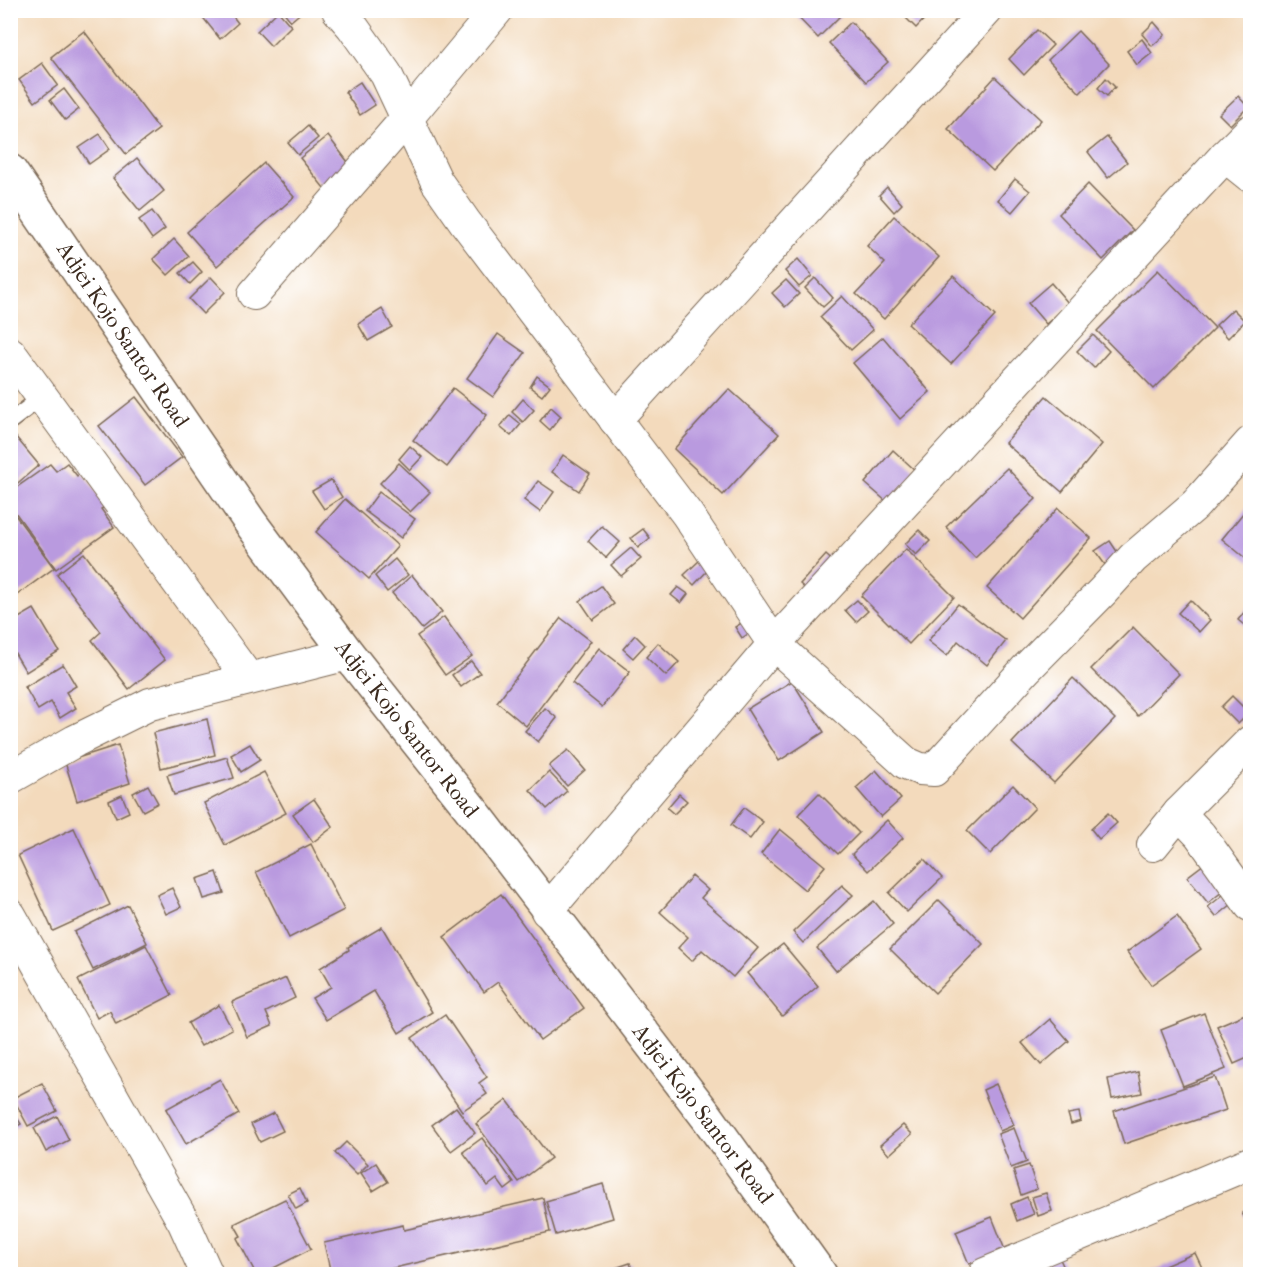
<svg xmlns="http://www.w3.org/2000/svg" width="1261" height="1285" font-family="'IM FELL French Canon',serif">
<rect width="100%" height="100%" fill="#fff"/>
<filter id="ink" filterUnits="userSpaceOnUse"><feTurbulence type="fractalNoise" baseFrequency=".0167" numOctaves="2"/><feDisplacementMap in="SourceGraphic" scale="12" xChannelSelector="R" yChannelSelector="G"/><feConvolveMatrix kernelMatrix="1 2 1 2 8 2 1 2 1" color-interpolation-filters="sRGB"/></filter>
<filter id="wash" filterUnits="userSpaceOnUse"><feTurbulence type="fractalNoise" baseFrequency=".008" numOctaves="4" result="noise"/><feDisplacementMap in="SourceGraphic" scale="24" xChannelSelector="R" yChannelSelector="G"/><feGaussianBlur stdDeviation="1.35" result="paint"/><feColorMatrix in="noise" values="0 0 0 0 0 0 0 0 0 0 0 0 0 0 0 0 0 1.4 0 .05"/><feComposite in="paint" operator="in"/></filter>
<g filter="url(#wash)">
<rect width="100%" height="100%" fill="#f3dabc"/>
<g id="blocks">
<g fill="#b99adf">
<polygon points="197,10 228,10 238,23 220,39"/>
<polygon points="282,10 304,10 291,21"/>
<polygon points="791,10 846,10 818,38"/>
<polygon points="898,10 933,10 916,28"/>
<polygon points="278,11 291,26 271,46 257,31"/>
<polygon points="851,22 888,62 866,82 829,43"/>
<polygon points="1154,22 1165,35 1152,46 1142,34"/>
<polygon points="1037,30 1053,45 1024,75 1009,59"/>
<polygon points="84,31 159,129 126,154 51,57"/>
<polygon points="1078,31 1109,64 1080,93 1048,60"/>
<polygon points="1142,39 1152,53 1137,65 1127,51"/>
<polygon points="42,63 58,85 35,102 19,80"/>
<polygon points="995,77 1041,120 993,171 948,129"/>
<polygon points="1106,78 1115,87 1107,96 1098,88"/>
<polygon points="360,82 375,105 360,115 345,92"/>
<polygon points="64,89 79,109 65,120 50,100"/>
<polygon points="1238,96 1248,107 1230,125 1219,114"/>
<polygon points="308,126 318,138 298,155 288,143"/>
<polygon points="100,134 110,149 89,164 79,148"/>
<polygon points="328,136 351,166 324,188 300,158"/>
<polygon points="1107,137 1127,162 1108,178 1088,152"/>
<polygon points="137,158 164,191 140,211 113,178"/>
<polygon points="264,163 294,197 217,266 187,232"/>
<polygon points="1015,179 1030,191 1012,212 998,200"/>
<polygon points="1088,184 1133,230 1103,260 1059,214"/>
<polygon points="887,187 902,204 894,212 879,195"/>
<polygon points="152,211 165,229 152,239 139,220"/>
<polygon points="894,216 939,257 884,319 856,294 885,263 867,246"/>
<polygon points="174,239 189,256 168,275 153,259"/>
<polygon points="798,259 812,276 799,287 785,271"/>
<polygon points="193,262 202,272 190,284 180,273"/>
<polygon points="1158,270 1215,328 1154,389 1097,331"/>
<polygon points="953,276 995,316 951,364 908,324"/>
<polygon points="211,277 225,292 203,314 189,299"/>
<polygon points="815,278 833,298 823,307 805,288"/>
<polygon points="786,280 799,294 785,307 772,293"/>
<polygon points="1051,283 1069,304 1046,324 1028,303"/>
<polygon points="842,296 873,330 851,350 820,317"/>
<polygon points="382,309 392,327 368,341 358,324"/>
<polygon points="1233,309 1245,321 1228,338 1216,325"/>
<polygon points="498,334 525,353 493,397 467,378"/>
<polygon points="1093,335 1109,351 1094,368 1077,351"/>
<polygon points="883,337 930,392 900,419 853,363"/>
<polygon points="537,376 550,386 542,396 530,387"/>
<polygon points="453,388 487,415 447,467 413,440"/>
<polygon points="729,389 779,434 723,495 674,449"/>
<polygon points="1046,396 1102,444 1062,492 1005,443"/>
<polygon points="136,397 182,457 145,485 99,426"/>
<polygon points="523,399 534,410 523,422 512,412"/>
<polygon points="551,407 561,416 550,430 540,421"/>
<polygon points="510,415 521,424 511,436 500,427"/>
<polygon points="10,430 39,465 13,487 10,483"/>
<polygon points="410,446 422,457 410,470 399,459"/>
<polygon points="893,450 916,471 888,503 865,483"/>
<polygon points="563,455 590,474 579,491 552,472"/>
<polygon points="67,463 77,476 82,472 106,506 101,509 114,527 56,569 10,505 10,492 50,464 56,471"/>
<polygon points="399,463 430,492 410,512 380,483"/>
<polygon points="1007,468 1036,499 975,558 946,527"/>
<polygon points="331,480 342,497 324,509 312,491"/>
<polygon points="538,481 554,492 540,512 524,500"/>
<polygon points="379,492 415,519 401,538 365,511"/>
<polygon points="345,499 398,546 369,579 316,532"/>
<polygon points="1248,507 1250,509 1250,562 1222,539"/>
<polygon points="10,508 54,568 10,600"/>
<polygon points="1058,508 1091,538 1020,618 987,588"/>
<polygon points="602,526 620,542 606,558 588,541"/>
<polygon points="643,529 650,538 638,548 631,538"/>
<polygon points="919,530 930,541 916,555 905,544"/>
<polygon points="1110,541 1120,556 1106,566 1095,551"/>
<polygon points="631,548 641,559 621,576 611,565"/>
<polygon points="906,549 954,597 909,644 861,596"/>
<polygon points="84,553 165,660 129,689 92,640 101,632 57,574"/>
<polygon points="826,555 838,566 812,595 800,584"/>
<polygon points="395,559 408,575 387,592 375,576"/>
<polygon points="700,560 709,569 694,585 684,575"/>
<polygon points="412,575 442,612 422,629 392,593"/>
<polygon points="601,586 614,604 593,620 580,601"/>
<polygon points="678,587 688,594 681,603 671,595"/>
<polygon points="857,600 868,611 856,622 845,610"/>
<polygon points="1190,600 1210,620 1199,632 1178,613"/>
<polygon points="958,604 1006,641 987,665 958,641 947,656 928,641"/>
<polygon points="1250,605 1250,630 1238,620"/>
<polygon points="34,609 59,651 26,672 10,645 10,623"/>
<polygon points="444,617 472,656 445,675 417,636"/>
<polygon points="751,617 758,627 742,638 735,627"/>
<polygon points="561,618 591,641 526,726 497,702"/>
<polygon points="1133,627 1179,674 1138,716 1091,669"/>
<polygon points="635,635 645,645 633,658 623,649"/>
<polygon points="658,643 679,662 666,676 646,657"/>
<polygon points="599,648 630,672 602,707 572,683"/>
<polygon points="471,661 480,673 461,687 452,675"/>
<polygon points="63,664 76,686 66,692 76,708 60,718 51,702 38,710 25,687"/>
<polygon points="1073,678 1115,719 1054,783 1012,743"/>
<polygon points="792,681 824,732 779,761 747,709"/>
<polygon points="1232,696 1249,713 1238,724 1221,707"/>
<polygon points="545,708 557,718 538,742 525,731"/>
<polygon points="207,719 215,755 161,768 153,733"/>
<polygon points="250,744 260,760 241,772 231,755"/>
<polygon points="118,745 130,783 77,801 65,762"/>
<polygon points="568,750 585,770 567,786 549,766"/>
<polygon points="227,757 234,778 174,795 167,775"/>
<polygon points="876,770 901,799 881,817 856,788"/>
<polygon points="264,772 286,813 225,845 204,803"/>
<polygon points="549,772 567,791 547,809 530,790"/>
<polygon points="148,785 158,803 143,811 133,793"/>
<polygon points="1013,785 1035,808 990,854 967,831"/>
<polygon points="819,793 859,833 838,854 798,815"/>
<polygon points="679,794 687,801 674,814 667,808"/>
<polygon points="122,795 129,812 116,818 109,801"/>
<polygon points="314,799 333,827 313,842 293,814"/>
<polygon points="744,808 763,822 750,839 731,825"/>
<polygon points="1108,813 1117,823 1099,839 1091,829"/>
<polygon points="887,820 903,838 868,871 852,854"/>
<polygon points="74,828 110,905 53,931 18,855"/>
<polygon points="780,829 825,866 805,890 761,854"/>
<polygon points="311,844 344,910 289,938 256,872"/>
<polygon points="924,859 942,878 907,912 889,893"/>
<polygon points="1208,861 1228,887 1208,903 1187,877"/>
<polygon points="217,872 224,893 204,899 197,879"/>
<polygon points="692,876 708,890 701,898 758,948 733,977 702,950 692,961 678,948 688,937 660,912"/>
<polygon points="842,885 853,895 803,943 793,932"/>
<polygon points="172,888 181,907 166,914 157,895"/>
<polygon points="1229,890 1237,900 1216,917 1208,907"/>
<polygon points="501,894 584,1008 540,1040 498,982 484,992 444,937"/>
<polygon points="939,900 983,944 935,993 890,949"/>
<polygon points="874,901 893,924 836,971 817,948"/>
<polygon points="128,905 147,943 93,970 74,932"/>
<polygon points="1177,916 1201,949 1151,985 1127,952"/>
<polygon points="382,927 432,1012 399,1033 374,991 326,1020 312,998 331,987 320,968 349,950 348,947"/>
<polygon points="783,944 818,986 782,1016 747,973"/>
<polygon points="146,945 172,995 116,1024 110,1011 97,1018 78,980"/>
<polygon points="286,978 295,998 266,1012 272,1026 247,1037 232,1002"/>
<polygon points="219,1005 232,1029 201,1046 188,1023"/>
<polygon points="1250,1012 1250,1057 1234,1064 1217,1026"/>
<polygon points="1204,1013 1226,1069 1183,1086 1161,1030"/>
<polygon points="445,1015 487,1077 479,1083 487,1094 462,1111 412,1038"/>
<polygon points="1050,1019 1069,1041 1041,1065 1022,1043"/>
<polygon points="1138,1072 1142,1093 1112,1099 1108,1079"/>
<polygon points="1215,1077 1226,1110 1124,1144 1114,1111"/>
<polygon points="220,1079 239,1114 186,1144 166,1109"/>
<polygon points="42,1083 57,1111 28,1126 13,1098"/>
<polygon points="996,1084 1014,1125 1000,1131 983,1090"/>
<polygon points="507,1100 551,1158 519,1182 476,1124"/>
<polygon points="10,1107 21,1124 10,1130"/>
<polygon points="456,1107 475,1133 451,1151 432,1125"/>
<polygon points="1079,1112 1081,1121 1071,1124 1068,1114"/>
<polygon points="274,1113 283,1131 260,1142 251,1124"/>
<polygon points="57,1116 69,1140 46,1152 34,1128"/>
<polygon points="903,1125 912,1134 889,1155 880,1145"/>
<polygon points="1014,1128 1027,1162 1011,1168 998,1134"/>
<polygon points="482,1138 514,1183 505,1190 497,1179 488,1186 463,1152"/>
<polygon points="346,1142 368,1164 357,1175 335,1153"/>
<polygon points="376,1163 388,1182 373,1191 361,1173"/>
<polygon points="1029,1165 1037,1189 1021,1195 1013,1170"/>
<polygon points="603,1184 613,1218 556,1235 546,1201"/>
<polygon points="300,1188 307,1203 296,1209 288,1194"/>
<polygon points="1046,1193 1052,1211 1038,1216 1032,1197"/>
<polygon points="1027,1197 1034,1214 1017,1221 1011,1204"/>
<polygon points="543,1198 550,1232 368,1274 331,1274 324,1243 403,1225 404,1230"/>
<polygon points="285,1199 311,1249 262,1274 256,1274 237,1238 241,1236 234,1224"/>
<polygon points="1250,1209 1250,1228 1242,1213"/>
<polygon points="992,1217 1005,1250 969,1264 956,1232"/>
<polygon points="1195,1253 1205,1274 1146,1274"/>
<polygon points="1059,1257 1067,1274 1034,1274 1032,1270"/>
<polygon points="630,1263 634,1274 598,1274"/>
</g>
</g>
</g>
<g filter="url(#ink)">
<use href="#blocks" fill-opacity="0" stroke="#7b6855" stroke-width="1.5"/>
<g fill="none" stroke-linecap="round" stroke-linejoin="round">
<g stroke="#7b6855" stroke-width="18">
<polyline id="service" points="12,420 42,397"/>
</g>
<g stroke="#7b6855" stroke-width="34">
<g id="minor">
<polyline points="338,10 352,26 386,74 437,182 465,222 687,514 774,644 906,763 920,769 934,770 1026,669 1103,591 1133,558 1195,505 1250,443"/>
<polyline points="1225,156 1250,176"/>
<polyline points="254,294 408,117 497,10"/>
<polyline points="10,353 248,678"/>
<polyline points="615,420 987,10"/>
<polyline points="10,778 75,741 150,704 348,654"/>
<polyline points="1179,813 1200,835 1250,905"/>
<polyline points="1153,845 1179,813 1250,742"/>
<polyline points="547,911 774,644 1225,156 1250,131"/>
<polyline points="10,915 184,1223 207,1274"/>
<polyline points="985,1274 1250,1163"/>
</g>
</g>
<g stroke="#7b6855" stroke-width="36">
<polyline id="tertiary" points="10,171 250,522 348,654 478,818 708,1118 820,1274"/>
</g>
<use href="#service" stroke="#fff" stroke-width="15"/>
<use href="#minor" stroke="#fff" stroke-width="32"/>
<use href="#tertiary" stroke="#fff" stroke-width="33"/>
</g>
</g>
<g text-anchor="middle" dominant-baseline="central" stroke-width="4.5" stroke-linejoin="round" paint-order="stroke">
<g font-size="22" fill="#3b2a1e" stroke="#fff">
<text transform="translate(123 335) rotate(56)">Adjei Kojo Santor Road</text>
<text transform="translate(407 729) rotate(52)">Adjei Kojo Santor Road</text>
<text transform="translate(703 1114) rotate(53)">Adjei Kojo Santor Road</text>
</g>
</g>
<rect width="1261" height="1285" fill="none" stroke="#fff" stroke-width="36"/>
</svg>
